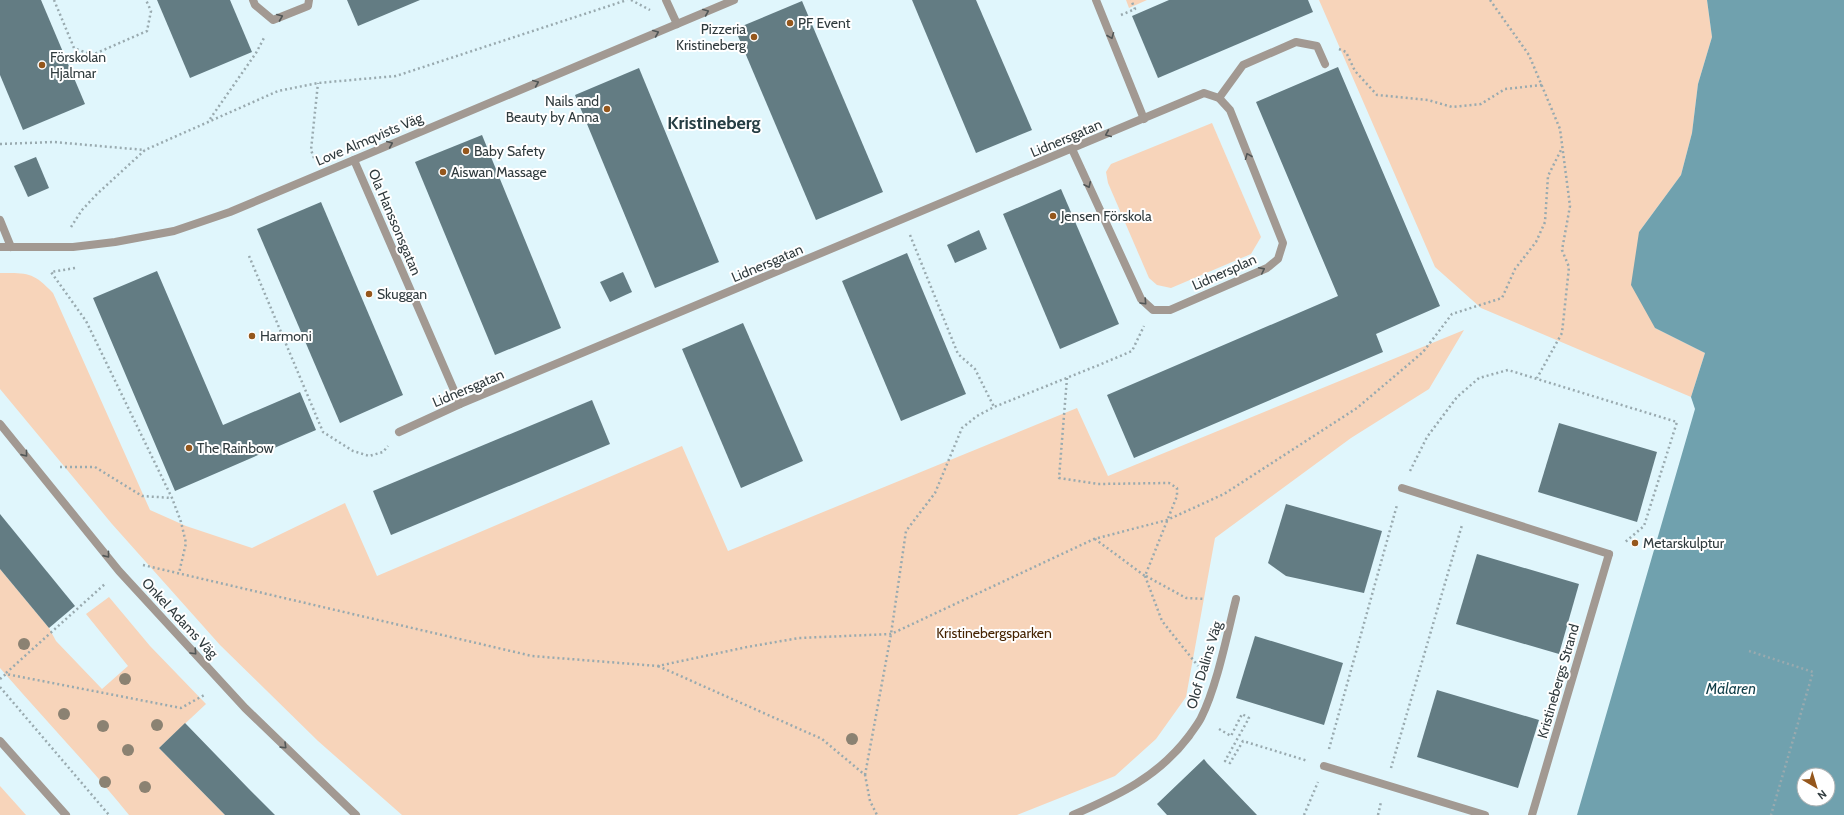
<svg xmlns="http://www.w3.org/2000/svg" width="1844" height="815" font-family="Cabin,sans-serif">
<rect width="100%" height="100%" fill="#e0f6fc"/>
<g fill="#f7d4ba">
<polygon points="1126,0 1147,0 1129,8"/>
<polygon points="1319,0 1707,0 1712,37 1698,84 1692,133 1681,175 1639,232 1655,328 1705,353 1691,397 1481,308 1435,267"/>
<polygon points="1212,123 1261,237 1251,254 1171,288 1157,285 1149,278 1108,183 1106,172 1111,164"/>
<path d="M0 273C28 273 33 272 53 293L150 510 186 526 252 548 345 503 377 576 682 446 728 551 1077 408 1108 476 1464 330 1429 389 1351 438 1215 538 1186 697 1156 739 1115 776 1017 815H402L318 741 220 645 112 524 0 389Z"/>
<path d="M0 569 49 628 56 641 102 689 128 666 86 614 109 597 150 646 206 704 159 748 225 815H129C88 764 43 718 0 668Z"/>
<polygon points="0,786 26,815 0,815"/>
</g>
<path fill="#70a1ae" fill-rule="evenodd" d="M1707 0H1844V815H1577L1695 409 1691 397 1705 353 1655 328 1631 285 1639 232 1681 175 1692 133 1698 84 1712 37ZM1804 775H1828V799H1804Z"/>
<g fill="#637c83">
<polygon points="0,0 41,0 85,104 23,130 0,75"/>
<polygon points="157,0 230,0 252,52 190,78"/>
<polygon points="347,0 420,0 358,26"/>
<polygon points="912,0 976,0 1032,130 976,153"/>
<polygon points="1169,0 1308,0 1313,12 1158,78 1132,16"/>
<polygon points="802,1 883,192 816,220 735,29"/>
<polygon points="1338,67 1440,306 1376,334 1383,352 1134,458 1107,395 1338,296 1256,102"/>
<polygon points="639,68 719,262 655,288 575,95"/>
<polygon points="482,135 561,328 495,355 415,162"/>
<polygon points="36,157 49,188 28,197 14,166"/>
<polygon points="1061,189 1119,324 1060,349 1003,214"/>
<polygon points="321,202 403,395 340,423 257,229"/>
<polygon points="979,230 987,249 955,263 947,245"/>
<polygon points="907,253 966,394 901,421 842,281"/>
<polygon points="157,271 223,425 300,392 316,430 175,491 93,298"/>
<polygon points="623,272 632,292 610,302 600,282"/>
<polygon points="743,323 803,461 741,488 682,349"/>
<polygon points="592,400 610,444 391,535 373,491"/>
<polygon points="1559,423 1657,452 1637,522 1538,492"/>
<polygon points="1286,504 1382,531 1364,593 1286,576 1268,563"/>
<polygon points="0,514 75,606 49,628 0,569"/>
<polygon points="1477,554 1579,584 1559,654 1456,624"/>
<polygon points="1255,636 1343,663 1324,725 1236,698"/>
<polygon points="1437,690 1539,720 1518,788 1417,757"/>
<polygon points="185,723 249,789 275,815 225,815 159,748"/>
<polygon points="1204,759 1207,763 1257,815 1167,815 1157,804"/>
</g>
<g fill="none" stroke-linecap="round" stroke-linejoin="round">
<g stroke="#99aaaf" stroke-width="2.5" stroke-dasharray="2 3" stroke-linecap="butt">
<polyline points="54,0 74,48 92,55 147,31 151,11 146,0"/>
<polyline points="631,0 650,10"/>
<polyline points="1490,0 1529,55 1560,129 1570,206 1562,250 1569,267 1562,333 1537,378"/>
<polyline points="1121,15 1135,9 1131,0"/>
<polyline points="1339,49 1346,52 1355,71 1377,95 1428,100 1452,107 1481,104 1505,89 1542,85"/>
<polyline points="210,119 256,53 265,36"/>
<polyline points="0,144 54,142 145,150"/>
<polyline points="314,158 311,150 318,83"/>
<polyline points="71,227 82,210 97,194 145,150 278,91 318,83 396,76 627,0"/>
<polyline points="910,235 958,354 975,369 994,407"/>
<polyline points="249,256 323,432 353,451 369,456 383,452 388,446"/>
<polyline points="75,268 51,272 86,321 172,498 181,522 186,543 179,573"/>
<polyline points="1067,378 1059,478 1098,484 1169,483 1177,488 1177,496 1145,576 1095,539"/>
<polyline points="60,467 95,467 142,496 172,498"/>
<polyline points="1410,471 1427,437 1457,397 1479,378 1508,370 1677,422 1644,526 1624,543"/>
<polyline points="143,565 532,656 658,666 747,647 799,638 891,634 1094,539 1167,520 1224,494 1357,408 1423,352 1452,314 1502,298 1515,269 1536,242 1545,222 1548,176 1562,148"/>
<polyline points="1145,576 1162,621 1198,666"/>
<polyline points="1146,576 1186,598 1205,599"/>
<polyline points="1749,651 1813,672 1771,815"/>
<polyline points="658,666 822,739 865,775 870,801 877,815"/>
<polyline points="6,673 106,583"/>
<polyline points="0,679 6,674 181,708 206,694"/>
<polyline points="0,687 109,815"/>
<polyline points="1219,729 1231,736 1242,714 1249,718 1225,761 1230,763 1243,741 1308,761"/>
<polyline points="1329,749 1397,505"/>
<polyline points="1391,768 1462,525"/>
<polyline points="865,775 891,634 906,531 935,493 962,428 977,416 994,407 1099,365 1132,351 1144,326"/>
<polyline points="1304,815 1318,782"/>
<polyline points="1378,815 1381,802"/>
</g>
<g stroke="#a29992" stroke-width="8">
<polyline points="1219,98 1243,65 1296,42 1317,46 1325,64"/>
<polyline points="1402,488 1609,554"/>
<polyline points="1324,766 1485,815"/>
</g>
<g stroke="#a29992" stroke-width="8">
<polyline points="253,0 255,5 273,20 308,6 309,0"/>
<polyline points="666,0 677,24"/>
<polyline points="1096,0 1144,119"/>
<polyline points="354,160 460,404"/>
<polyline points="0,220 11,247"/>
<polyline points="0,247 73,247 115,242 174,231 230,212 734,0"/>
<polyline points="0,424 119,571 245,708 356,815"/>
<polyline points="399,432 460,404 1204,93 1219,98 1230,110 1283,243 1278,259 1267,268 1170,310 1153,310 1141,299 1072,149"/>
<polyline points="0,741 66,815"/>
<path d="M1073 815C1119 795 1158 777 1189 736 1193 730 1198 724 1201 718 1217 686 1227 635 1236 599"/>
<polyline points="1532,815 1609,554"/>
</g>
</g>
<g fill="#8b8272">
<circle cx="24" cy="644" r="6"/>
<circle cx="125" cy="679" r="6"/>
<circle cx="64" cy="714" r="6"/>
<circle cx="157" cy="725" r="6"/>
<circle cx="103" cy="726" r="6"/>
<circle cx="852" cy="739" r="6"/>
<circle cx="128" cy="750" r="6"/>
<circle cx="105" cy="782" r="6"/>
<circle cx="145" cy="787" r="6"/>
</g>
<defs><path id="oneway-chevron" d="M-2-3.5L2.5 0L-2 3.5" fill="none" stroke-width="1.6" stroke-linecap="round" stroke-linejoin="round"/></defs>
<g stroke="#525757">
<use href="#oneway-chevron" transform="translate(706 12) rotate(-23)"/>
<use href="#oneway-chevron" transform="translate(280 17) rotate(-22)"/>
<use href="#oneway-chevron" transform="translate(656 33) rotate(-23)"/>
<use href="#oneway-chevron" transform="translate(1111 36) rotate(68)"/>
<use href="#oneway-chevron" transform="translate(536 83) rotate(-23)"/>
<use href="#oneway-chevron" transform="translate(1108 134) rotate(157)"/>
<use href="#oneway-chevron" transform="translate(390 144) rotate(-23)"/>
<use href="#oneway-chevron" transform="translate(1248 156) rotate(-112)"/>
<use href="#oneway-chevron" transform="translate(1088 185) rotate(65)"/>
<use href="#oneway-chevron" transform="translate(1262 270) rotate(-26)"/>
<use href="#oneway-chevron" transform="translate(1144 302) rotate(47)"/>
<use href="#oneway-chevron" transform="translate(25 454) rotate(51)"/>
<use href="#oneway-chevron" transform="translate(107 555) rotate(51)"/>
<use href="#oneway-chevron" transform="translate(194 652) rotate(47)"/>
<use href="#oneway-chevron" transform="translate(284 746) rotate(44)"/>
</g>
<g fill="#95571c" stroke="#fff" stroke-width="1.5">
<circle cx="790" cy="23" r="4"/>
<circle cx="754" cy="37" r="4"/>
<circle cx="42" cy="65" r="4"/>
<circle cx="607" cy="109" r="4"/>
<circle cx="466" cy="151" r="4"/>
<circle cx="443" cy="172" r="4"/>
<circle cx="1053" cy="216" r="4"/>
<circle cx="369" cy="294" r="4"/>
<circle cx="252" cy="336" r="4"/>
<circle cx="189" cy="448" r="4"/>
<circle cx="1635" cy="543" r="4"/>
</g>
<g text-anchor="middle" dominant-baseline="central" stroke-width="4" stroke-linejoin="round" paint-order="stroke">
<g font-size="14" fill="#303b3e" stroke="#fff" text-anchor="start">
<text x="798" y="23">PF Event</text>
<text x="746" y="29" text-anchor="end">Pizzeria<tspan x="746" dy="16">Kristineberg</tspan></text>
<text x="50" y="57">Förskolan<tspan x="50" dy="16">Hjalmar</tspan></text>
<text x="599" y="101" text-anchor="end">Nails and<tspan x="599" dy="16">Beauty by Anna</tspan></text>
<text x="474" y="151">Baby Safety</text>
<text x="451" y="172">Aiswan Massage</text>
<text x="1061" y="216">Jensen Förskola</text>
<text x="377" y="294">Skuggan</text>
<text x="260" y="336">Harmoni</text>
<text x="197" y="448">The Rainbow</text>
<text x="1643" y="543">Metarskulptur</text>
</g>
<g font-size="14" fill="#303b3e" stroke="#fff">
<text transform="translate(1066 138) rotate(-23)">Lidnersgatan</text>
<text transform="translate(369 139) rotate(-23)">Love Almqvists Väg</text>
<text transform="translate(395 222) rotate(67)">Ola Hanssonsgatan</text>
<text transform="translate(767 263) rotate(-23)">Lidnersgatan</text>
<text transform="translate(1224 272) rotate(-24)">Lidnersplan</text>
<text transform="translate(468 388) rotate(-23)">Lidnersgatan</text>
<text transform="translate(180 618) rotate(47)">Onkel Adams Väg</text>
<text transform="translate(1204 665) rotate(-73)">Olof Dalins Väg</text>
<text transform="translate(1558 681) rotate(-74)">Kristinebergs Strand</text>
</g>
<g font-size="14" fill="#462402" stroke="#fff">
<text x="994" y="633">Kristinebergsparken</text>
</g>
<g font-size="15" font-style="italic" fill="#103e48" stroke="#fff">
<text x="1731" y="689">Mälaren</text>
</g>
<g font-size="18" font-weight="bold" fill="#253d43" stroke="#fff">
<text x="714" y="123">Kristineberg</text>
</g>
</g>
<g transform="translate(1816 787) rotate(142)"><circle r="19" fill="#ffffff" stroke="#acb1b2"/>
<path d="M0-3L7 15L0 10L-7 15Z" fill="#95571c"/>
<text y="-6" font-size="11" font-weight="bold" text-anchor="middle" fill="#303b3e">N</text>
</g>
</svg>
